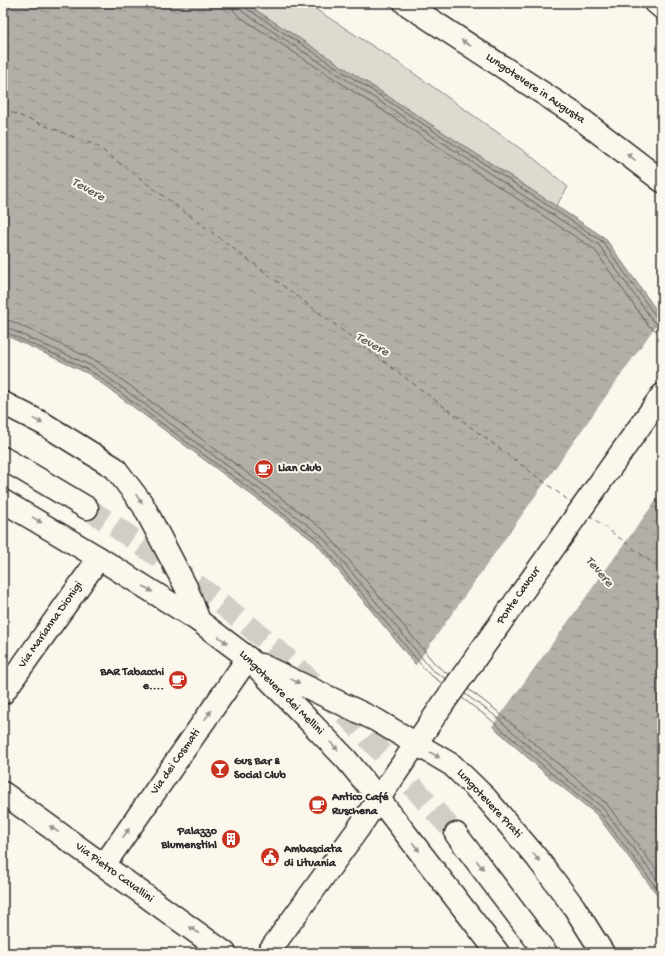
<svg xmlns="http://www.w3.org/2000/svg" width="665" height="956" font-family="'Gochi Hand',sans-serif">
<defs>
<pattern id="water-ripples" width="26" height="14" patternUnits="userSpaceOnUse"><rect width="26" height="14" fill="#b1afa7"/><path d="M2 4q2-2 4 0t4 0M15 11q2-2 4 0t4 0" fill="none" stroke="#908f88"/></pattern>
</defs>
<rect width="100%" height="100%" fill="#fbf7ec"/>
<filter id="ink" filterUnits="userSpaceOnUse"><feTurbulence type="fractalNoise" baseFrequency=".025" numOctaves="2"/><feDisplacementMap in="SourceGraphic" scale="8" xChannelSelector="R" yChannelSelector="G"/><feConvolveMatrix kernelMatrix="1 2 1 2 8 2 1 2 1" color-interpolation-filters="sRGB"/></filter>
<g filter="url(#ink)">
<polygon fill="#dddad0" stroke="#84827e" points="245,3 306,3 399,63 531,156 568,187 556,206"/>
<polygon fill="url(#water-ripples)" stroke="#7b7a75" points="3,3 245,3 605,238 662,318 662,901 596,814 547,775 488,722 425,676 315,542 89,374 3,334"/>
<polygon fill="#fbf7ec" points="662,317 662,492 491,728 424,677 415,666"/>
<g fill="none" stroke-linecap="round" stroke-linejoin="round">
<g stroke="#61605d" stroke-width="1">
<polyline points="233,3 234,11 240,17 594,249 648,325 655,330 662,331"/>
<polyline points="239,3 240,8 243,12 599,245 653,321 662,325"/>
<polyline points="244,3 246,8 602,241 657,318 662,320"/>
<polyline points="3,320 11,321 98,362 324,530 436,665 449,675"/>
<polyline points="3,326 94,367 321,535 431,669 446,679"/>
<polyline points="3,331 91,371 317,539 428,673 443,684"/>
<polyline points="468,689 497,711 557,763 606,803 662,877"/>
<polyline points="465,694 494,715 553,768 602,807 662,886"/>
<polyline points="462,698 490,719 550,772 598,811 662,895"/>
</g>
<g stroke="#5a5956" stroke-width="1" stroke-dasharray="5 4" stroke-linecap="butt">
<polyline points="3,109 97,146 572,503"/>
<polyline points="589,515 662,570"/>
</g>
<path stroke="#d1cec5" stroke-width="22" stroke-dasharray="22 11" stroke-linecap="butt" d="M87 508C179 568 267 635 345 714 383 752 419 794 456 834"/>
<g stroke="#2b2b2b" stroke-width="25">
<g id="minor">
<polyline points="656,3 662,8"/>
<polyline points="3,403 44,424 115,468 143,505 186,587 199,621"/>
<polyline points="3,501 99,558 199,621 248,658 346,759 379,799 498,953"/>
<polyline points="261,665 376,720 452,765 486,798 537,858 574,907 603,953"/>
<polyline points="3,693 99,558"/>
<polyline points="3,793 225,953"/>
<polyline points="104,865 248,658"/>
</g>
</g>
<g stroke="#2b2b2b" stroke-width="25">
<polyline id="tertiary" points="268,953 358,829 445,701 662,395"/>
</g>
<g stroke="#2b2b2b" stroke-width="25">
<g id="primary">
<polyline points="405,3 573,113 662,181"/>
<polyline points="3,458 87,508"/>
<polyline points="456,834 546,953"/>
</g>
</g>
<use href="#minor" stroke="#fbf7ec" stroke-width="22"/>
<use href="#tertiary" stroke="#fbf7ec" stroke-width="22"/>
<use href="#primary" stroke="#fbf7ec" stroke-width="22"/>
</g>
<defs><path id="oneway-solid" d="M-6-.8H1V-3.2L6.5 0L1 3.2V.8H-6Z"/></defs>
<g fill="#93918c">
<use href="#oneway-solid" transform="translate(466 43) rotate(-147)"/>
<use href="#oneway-solid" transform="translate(631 157) rotate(-143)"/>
<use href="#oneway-solid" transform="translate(38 421) rotate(28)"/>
<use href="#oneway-solid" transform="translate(139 499) rotate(55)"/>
<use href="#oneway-solid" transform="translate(37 520) rotate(31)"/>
<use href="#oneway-solid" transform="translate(148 589) rotate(32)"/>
<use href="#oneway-solid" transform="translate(223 640) rotate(37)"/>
<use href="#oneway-solid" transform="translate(295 681) rotate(26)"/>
<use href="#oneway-solid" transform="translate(208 715) rotate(-55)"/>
<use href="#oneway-solid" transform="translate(334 746) rotate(46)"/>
<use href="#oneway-solid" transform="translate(435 755) rotate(30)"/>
<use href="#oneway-solid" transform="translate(54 829) rotate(-144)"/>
<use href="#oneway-solid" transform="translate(126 833) rotate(-55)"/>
<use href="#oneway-solid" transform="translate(416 847) rotate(52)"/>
<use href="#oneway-solid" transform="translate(536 857) rotate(52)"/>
<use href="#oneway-solid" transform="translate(480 865) rotate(51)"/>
<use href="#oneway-solid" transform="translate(194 930) rotate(-144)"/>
</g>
</g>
<defs>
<g id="cafe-disc" transform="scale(1)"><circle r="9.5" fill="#c8321e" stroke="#fbf7ec"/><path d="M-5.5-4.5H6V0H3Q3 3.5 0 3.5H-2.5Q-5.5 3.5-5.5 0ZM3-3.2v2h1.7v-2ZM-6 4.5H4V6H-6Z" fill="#fff"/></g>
<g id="bar-disc" transform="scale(1)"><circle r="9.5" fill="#c8321e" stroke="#fbf7ec"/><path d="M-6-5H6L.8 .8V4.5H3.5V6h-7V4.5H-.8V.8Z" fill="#fff"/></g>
<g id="building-disc" transform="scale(1)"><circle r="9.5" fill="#c8321e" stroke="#fbf7ec"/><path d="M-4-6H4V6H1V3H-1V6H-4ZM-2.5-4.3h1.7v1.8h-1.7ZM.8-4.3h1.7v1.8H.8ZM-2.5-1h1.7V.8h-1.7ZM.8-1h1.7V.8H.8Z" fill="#fff"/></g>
<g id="civic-disc" transform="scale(1)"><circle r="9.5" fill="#c8321e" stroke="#fbf7ec"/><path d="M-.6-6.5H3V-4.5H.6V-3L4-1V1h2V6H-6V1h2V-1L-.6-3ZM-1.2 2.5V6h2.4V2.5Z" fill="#fff"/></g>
</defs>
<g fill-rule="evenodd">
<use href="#cafe-disc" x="264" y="469"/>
<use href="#cafe-disc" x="178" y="680"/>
<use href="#bar-disc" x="220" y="769"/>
<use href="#cafe-disc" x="318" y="805"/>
<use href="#building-disc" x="231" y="839"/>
<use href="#civic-disc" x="270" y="857"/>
</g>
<g text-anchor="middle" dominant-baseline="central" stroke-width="4" stroke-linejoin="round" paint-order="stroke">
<g font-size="12" fill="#2b2b2b" stroke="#fbf7ec">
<text transform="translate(535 89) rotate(34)">Lungotevere in Augusta</text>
<text transform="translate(519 596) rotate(-55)">Ponte Cavour</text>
<text transform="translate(51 625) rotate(-55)">Via Marianna Dionigi</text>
<text transform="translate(281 693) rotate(45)">Lungotevere dei Mellini</text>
<text transform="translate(176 762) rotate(-55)">Via dei Cosmati</text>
<text transform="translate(489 804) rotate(47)">Lungotevere Prati</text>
<text transform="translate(114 873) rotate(36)">Via Pietro Cavallini</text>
</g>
<g font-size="12" font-weight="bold" fill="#2b2b2b" stroke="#fbf7ec" text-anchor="start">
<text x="278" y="469">Lian Club</text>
<text x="164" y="673" text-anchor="end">BAR Tabacchi<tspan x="164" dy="14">e....</tspan></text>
<text x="234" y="762">Gus Bar &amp;<tspan x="234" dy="14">Social Club</tspan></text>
<text x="332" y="798">Antico Café<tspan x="332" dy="14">Ruschena</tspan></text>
<text x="217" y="832" text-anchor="end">Palazzo<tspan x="217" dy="14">Blumenstihl</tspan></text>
<text x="284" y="850">Ambasciata<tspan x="284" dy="14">di Lituania</tspan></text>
</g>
<g font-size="13" font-style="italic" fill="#5a5956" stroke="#fbf7ec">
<text transform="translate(88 190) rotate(29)">Tevere</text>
<text transform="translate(372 345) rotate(29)">Tevere</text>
<text transform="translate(599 572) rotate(49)">Tevere</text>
</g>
</g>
<rect width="665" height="956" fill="none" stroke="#fbf7ec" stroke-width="16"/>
<rect x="8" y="8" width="649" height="940" fill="none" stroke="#2b2b2b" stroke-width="1.5" filter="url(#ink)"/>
</svg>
